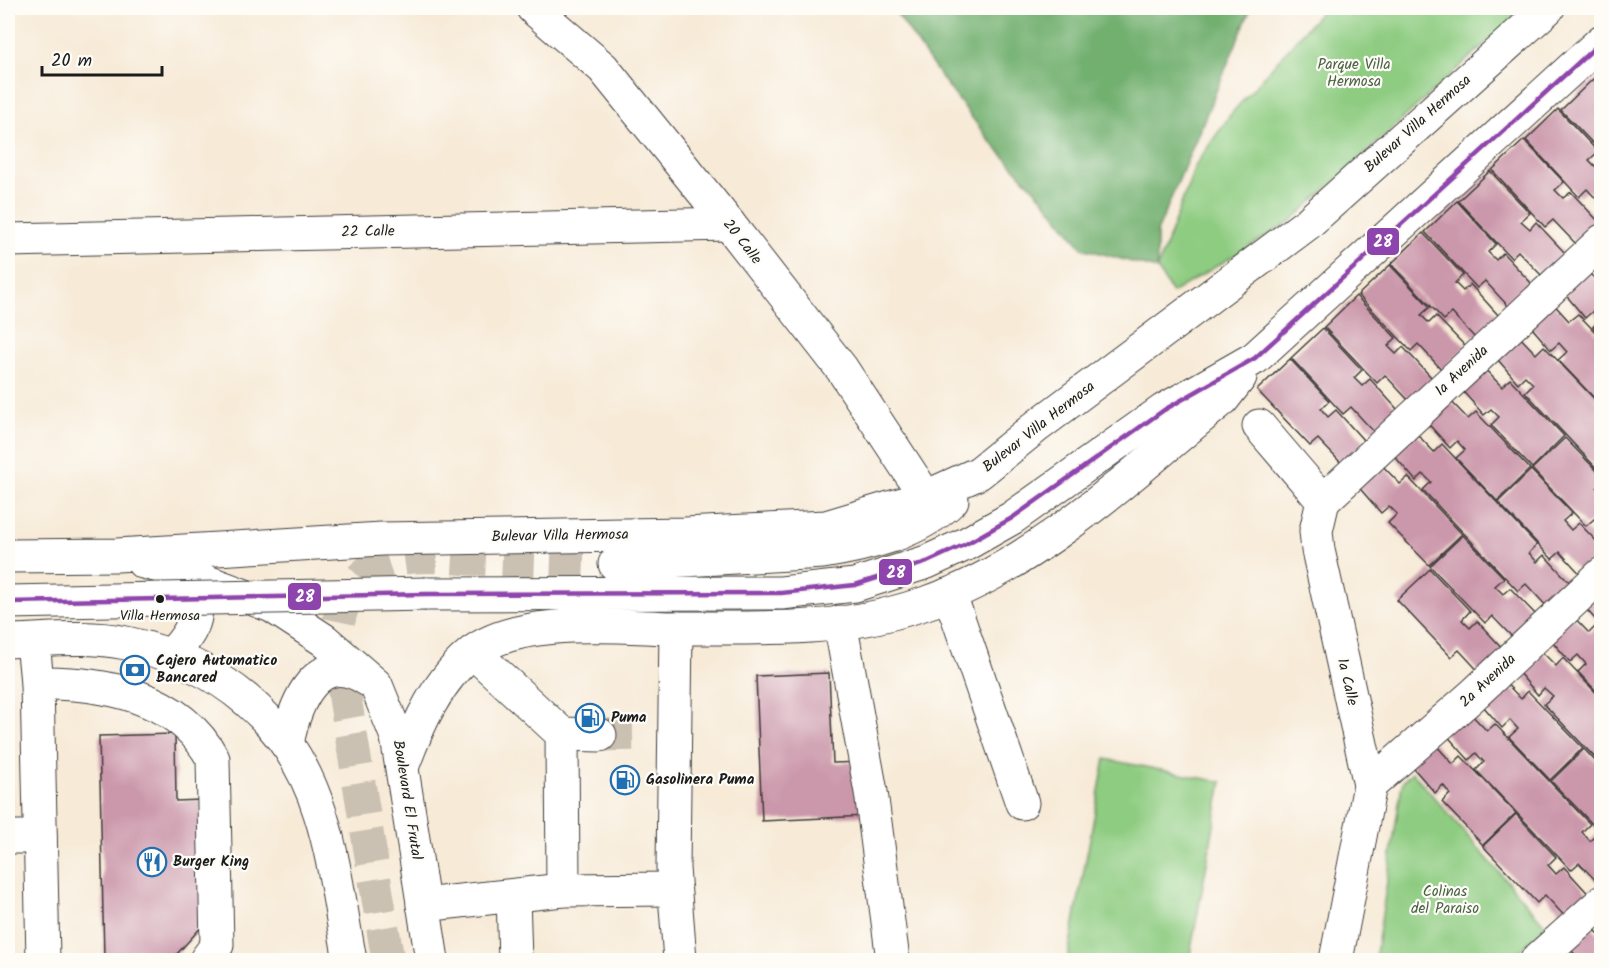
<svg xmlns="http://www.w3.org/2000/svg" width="1609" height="968" font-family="Kalam,sans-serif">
<rect width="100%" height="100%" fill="#fdfcf7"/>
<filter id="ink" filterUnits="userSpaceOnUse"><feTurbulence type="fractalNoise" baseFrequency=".0167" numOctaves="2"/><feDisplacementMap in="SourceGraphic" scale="12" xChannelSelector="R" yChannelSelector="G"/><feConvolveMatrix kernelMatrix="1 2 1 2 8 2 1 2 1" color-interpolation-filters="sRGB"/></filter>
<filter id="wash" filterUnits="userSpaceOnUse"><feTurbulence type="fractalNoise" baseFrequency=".008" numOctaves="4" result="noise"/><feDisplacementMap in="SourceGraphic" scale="24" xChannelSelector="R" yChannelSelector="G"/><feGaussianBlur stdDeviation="1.35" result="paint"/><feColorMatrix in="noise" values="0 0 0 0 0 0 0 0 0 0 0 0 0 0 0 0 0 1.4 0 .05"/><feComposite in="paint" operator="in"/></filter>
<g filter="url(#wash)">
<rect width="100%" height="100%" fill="#f7ead7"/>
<g fill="#8ecc81" stroke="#55744e" stroke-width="1.5">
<polygon points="1324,8 1524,8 1290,222 1172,293 1157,269 1196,164 1231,114"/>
<polygon points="1105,759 1222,782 1189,960 1067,960"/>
<polygon points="1412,772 1546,926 1510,960 1375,960 1401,790 1403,781"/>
</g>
<polygon fill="#72b06f" stroke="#476646" stroke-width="1.5" points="893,8 1251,8 1157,232 1157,269 1082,248 1045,201 989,140 938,73"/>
<g id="blocks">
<g fill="#cb97aa">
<polygon points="1602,71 1602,87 1594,79"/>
<polygon points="1593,79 1602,88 1602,153 1561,110"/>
<polygon points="1558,109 1598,152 1589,160 1597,168 1602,164 1602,205 1587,189 1579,197 1526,140"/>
<polygon points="1524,140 1564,182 1555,190 1563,198 1571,192 1600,223 1577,245 1553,220 1545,227 1492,170"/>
<polygon points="1490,171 1530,213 1521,221 1530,229 1536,222 1566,254 1542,276 1518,251 1511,258 1458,201"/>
<polygon points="1457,201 1496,244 1488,252 1496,260 1503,253 1532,284 1509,307 1485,281 1477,288 1425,232"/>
<polygon points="1423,233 1463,275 1455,283 1463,291 1470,284 1499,316 1475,338 1452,313 1444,320 1391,264"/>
<polygon points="1390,265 1430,307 1421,315 1429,323 1436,316 1466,347 1442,370 1418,344 1411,351 1358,295"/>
<polygon points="1582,266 1602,286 1602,336 1593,327 1600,319 1593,311 1585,318 1560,288"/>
<polygon points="1356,296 1396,338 1388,346 1396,354 1403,347 1432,378 1409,401 1385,375 1377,383 1324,327"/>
<polygon points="1549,299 1569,321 1578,314 1602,339 1602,400 1599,403 1558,360 1567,352 1559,343 1551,350 1526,321"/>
<polygon points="1323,328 1362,370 1354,378 1362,386 1370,379 1398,410 1375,433 1351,407 1343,414 1291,358"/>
<polygon points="1515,332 1536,354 1544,346 1602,407 1602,474 1525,392 1533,384 1525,376 1518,383 1492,353"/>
<polygon points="1290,359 1329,401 1321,409 1328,417 1336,410 1365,442 1342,464 1318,439 1310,446 1257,390"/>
<polygon points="1481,365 1502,387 1510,379 1564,436 1532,468 1491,425 1499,417 1491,409 1484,415 1458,386"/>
<polygon points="1447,397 1468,419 1476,412 1530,469 1497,501 1456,458 1465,450 1457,441 1450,448 1424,419"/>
<polygon points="1413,430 1434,452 1442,444 1537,545 1529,553 1537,562 1544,555 1574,587 1550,610 1526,584 1518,591 1423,490 1431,482 1423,474 1416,481 1390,451"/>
<polygon points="1565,438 1602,476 1602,484 1597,488 1602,493 1602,527 1594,519 1586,526 1532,469"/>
<polygon points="1379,462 1400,484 1408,477 1462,534 1429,565 1388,523 1397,514 1389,506 1381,513 1356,484"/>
<polygon points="1531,470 1572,513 1563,521 1571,530 1579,523 1602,547 1602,562 1584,578 1560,552 1552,559 1498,502"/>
<polygon points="1463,535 1504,578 1495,586 1503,594 1510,588 1540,619 1517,642 1492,616 1485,623 1430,566"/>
<polygon points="1430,569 1470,611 1462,620 1470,628 1477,621 1507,653 1483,676 1459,650 1451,657 1397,600"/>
<polygon points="1602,581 1602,627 1580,602"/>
<polygon points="1568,611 1589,633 1596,626 1602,631 1602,697 1578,672 1586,664 1578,655 1570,662 1545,633"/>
<polygon points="1534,644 1556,666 1563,658 1602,699 1602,765 1544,704 1553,696 1544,688 1538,695 1512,665"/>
<polygon points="829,673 833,763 864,762 866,816 762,821 756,676"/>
<polygon points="1500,677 1521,699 1528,691 1583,748 1550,780 1509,737 1518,729 1510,720 1502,728 1477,699"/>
<polygon points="1466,709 1487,731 1495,724 1590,824 1582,832 1590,841 1597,834 1602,838 1602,887 1579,863 1571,870 1476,770 1484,762 1476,753 1469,760 1443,731"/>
<polygon points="175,734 176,801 201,800 205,923 176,955 104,957 99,736"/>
<polygon points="1433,742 1453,764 1461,756 1516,813 1483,845 1442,802 1450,794 1443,785 1435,793 1409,763"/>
<polygon points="1584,749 1602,768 1602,834 1551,781"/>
<polygon points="1516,814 1556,857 1548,865 1556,874 1564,867 1593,899 1570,922 1545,895 1537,903 1483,846"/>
<polygon points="1593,928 1602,937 1602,960 1580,960 1570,949"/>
</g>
</g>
</g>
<g filter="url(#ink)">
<use href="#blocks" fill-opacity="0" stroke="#3d3b38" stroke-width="1.5"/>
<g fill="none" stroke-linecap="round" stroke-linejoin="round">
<polyline stroke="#cbc1b2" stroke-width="33" stroke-dasharray="33 16" stroke-linecap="butt" points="600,735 649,734"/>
<path stroke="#cbc1b2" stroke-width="33" stroke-dasharray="33 16" stroke-linecap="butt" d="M388 960 336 643C338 611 348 579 381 564 410 552 446 558 477 559 523 561 569 562 615 564"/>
<g stroke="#3d3b38" stroke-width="35">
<g id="minor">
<polyline points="533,8 603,68 729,224 842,369 926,497"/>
<polyline points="8,240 729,224"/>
<polyline points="1259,426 1323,501 1316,531 1318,550 1370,785 1336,960"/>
<polyline points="1323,501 1602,241"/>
<polyline points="947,595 956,612 1022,803"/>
<polyline points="840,622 871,792 893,960"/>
<polyline points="676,628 673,868 680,960"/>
<polyline points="33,641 37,683 43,960"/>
<polyline points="473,652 562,734 563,890"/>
<path d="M37 683C102 682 179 695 213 759L217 945 206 960"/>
<polyline points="562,734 600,735"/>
<polyline points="1370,785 1472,696 1602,574"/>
<polyline points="8,837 40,837"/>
<polyline points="513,896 515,960"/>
<polyline points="423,905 563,890 673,889"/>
<polyline points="1537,960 1602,902"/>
</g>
</g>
<g stroke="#3d3b38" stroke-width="35">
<g id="major">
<polyline points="8,556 117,555 382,539 685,534 826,527 926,497 979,473 1037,426 1307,224 1548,8"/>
<polyline points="143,562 175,570 272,606 324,640 376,685 397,737 432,960"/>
<path d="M615 564 823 552C867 545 919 533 952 500"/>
<polyline points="426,594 781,593 855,585 927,562 966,544 1012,518 1164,410 1255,358 1602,41"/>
<path d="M8 641C46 640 88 635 126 643 220 663 291 720 320 813 335 859 341 913 350 960"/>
<path d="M170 656C197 629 203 610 188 575"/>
<path d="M287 744C295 703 317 646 368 680"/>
<path d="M403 765C418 724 438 679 473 652 521 616 618 627 675 628 720 628 765 629 810 626 848 624 887 616 923 604 1032 569 1135 471 1223 399L1240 377"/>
</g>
</g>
<use href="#minor" stroke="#fff" stroke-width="33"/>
<use href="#major" stroke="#fff" stroke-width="33"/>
<g stroke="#3d3b38" stroke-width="35" stroke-linecap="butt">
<polyline id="major-bridge" points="8,602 426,594"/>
</g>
<use href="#major-bridge" stroke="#fff" stroke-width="33"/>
<g stroke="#fdfcf7" stroke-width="9">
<polyline id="bus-1" points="8,602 426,594 781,593 855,585 927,562 966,544 1012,518 1164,410 1255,358 1602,41"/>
</g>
<use href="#bus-1" stroke="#8e44ad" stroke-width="4.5"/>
</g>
</g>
<defs>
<g id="bank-ring" transform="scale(1.5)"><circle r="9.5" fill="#fdfcf7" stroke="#1f6fb2" stroke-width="1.5"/><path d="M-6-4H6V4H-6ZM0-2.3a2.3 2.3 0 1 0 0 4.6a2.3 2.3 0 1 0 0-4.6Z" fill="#1f6fb2"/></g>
<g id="fuel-ring" transform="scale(1.5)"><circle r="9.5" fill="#fdfcf7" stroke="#1f6fb2" stroke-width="1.5"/><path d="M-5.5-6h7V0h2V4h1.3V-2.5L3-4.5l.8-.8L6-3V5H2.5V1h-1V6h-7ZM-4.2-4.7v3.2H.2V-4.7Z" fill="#1f6fb2"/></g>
<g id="restaurant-ring" transform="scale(1.5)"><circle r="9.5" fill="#fdfcf7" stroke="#1f6fb2" stroke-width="1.5"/><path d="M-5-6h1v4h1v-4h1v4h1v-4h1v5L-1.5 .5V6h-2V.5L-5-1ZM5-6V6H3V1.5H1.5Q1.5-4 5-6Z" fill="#1f6fb2"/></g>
</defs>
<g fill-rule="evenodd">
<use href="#bank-ring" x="135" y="670"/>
<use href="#fuel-ring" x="590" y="718"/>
<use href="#fuel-ring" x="625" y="780"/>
<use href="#restaurant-ring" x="152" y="862"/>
</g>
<circle fill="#1c1c1c" stroke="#fdfcf7" stroke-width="2" cx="160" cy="599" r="5"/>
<g text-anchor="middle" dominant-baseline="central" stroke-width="4.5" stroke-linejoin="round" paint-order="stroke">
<g font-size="14" fill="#1c1c1c" stroke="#fdfcf7">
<text x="160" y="616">Villa Hermosa</text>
</g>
<g font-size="15" fill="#4a6244" stroke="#fdfcf7">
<text x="1354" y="65">Parque Villa<tspan x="1354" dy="17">Hermosa</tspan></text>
<text x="1445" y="892">Colinas<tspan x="1445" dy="17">del Paraiso</tspan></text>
</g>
<g font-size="15" fill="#1c1c1c" stroke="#fdfcf7">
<text transform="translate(1418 124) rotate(-42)">Bulevar Villa Hermosa</text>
<text transform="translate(368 232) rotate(-1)">22 Calle</text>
<text transform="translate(742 242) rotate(52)">20 Calle</text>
<text transform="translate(1462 371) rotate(-43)">1a Avenida</text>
<text transform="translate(1039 427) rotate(-38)">Bulevar Villa Hermosa</text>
<text transform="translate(560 536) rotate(-1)">Bulevar Villa Hermosa</text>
<text transform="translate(1488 681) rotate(-43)">2a Avenida</text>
<text transform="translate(1347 682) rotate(77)">1a Calle</text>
<text transform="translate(407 800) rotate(81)">Boulevard El Frutal</text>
</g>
<g font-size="15" font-weight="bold" fill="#1c1c1c" stroke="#fdfcf7" text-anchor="start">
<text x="156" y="661">Cajero Automatico<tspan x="156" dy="17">Bancared</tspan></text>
<text x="611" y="718">Puma</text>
<text x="646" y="780">Gasolinera Puma</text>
<text x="173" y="862">Burger King</text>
</g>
</g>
<g stroke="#fdfcf7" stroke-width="2">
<rect x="1366" y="227" width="34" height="29" rx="6" fill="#8e44ad"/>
<rect x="878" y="558" width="35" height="28" rx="6" fill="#8e44ad"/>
<rect x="287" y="582" width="35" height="29" rx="6" fill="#8e44ad"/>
</g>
<g font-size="16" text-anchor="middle" font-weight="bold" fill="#fff">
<text x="1383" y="247">28</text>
<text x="896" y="578">28</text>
<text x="305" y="602">28</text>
</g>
<rect width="1609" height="968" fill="none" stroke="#fdfcf7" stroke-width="30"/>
<path d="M42 66v9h120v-9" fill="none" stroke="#1c1c1c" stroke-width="3"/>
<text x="51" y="66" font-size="18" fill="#1c1c1c" stroke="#fdfcf7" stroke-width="4.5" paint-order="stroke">20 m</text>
</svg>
